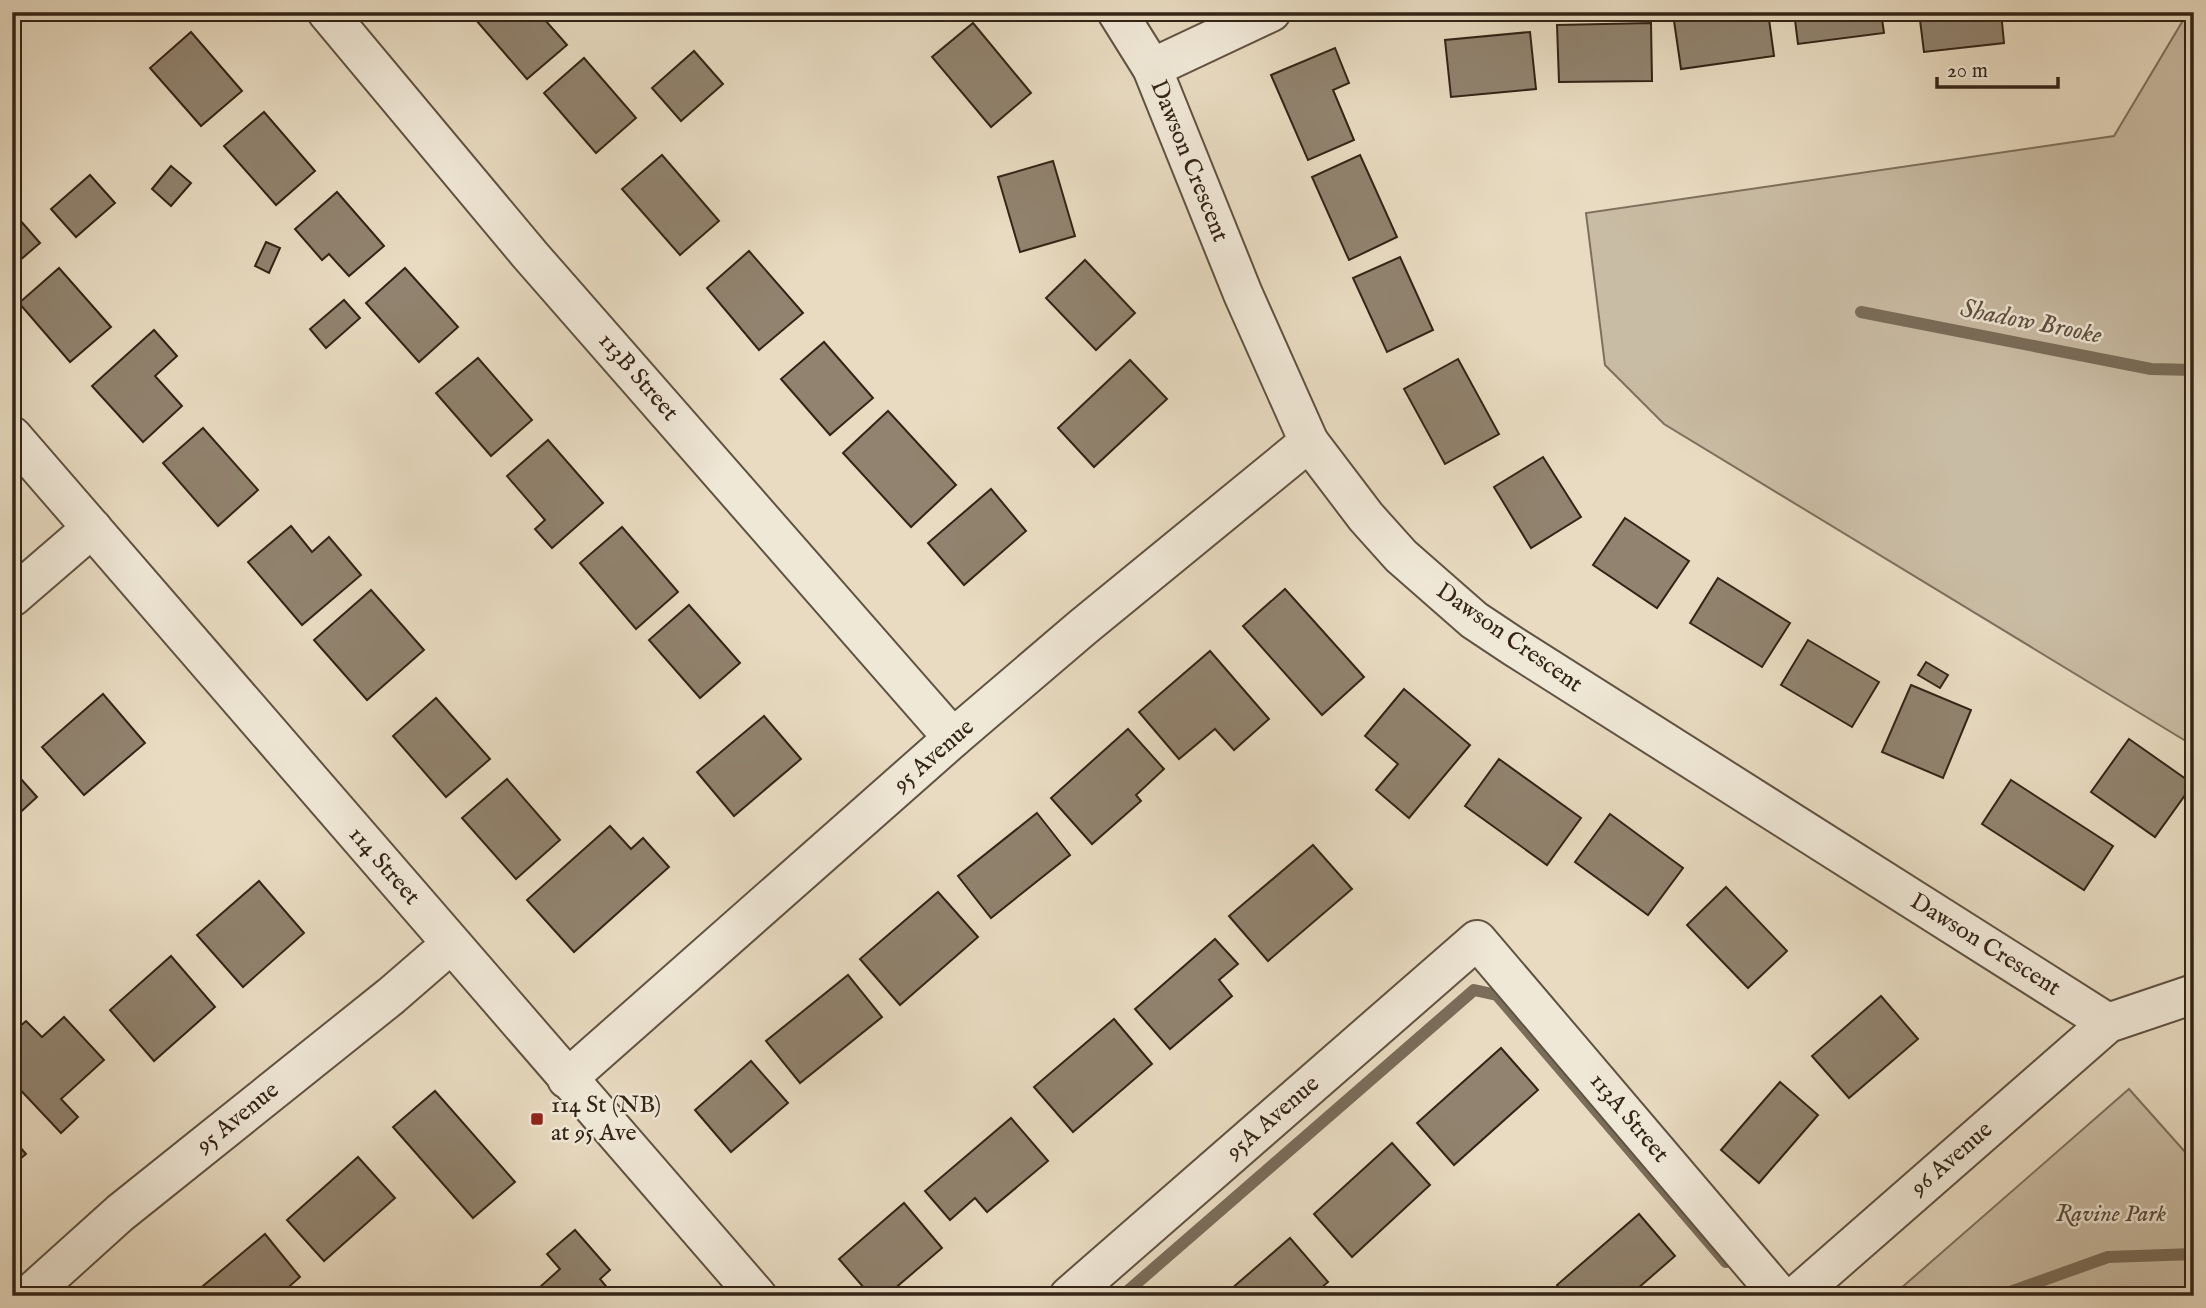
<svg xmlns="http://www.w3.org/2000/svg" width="2206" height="1308" font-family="'IM FELL English',serif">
<rect width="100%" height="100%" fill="#e8dbc1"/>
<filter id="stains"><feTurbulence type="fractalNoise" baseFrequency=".00286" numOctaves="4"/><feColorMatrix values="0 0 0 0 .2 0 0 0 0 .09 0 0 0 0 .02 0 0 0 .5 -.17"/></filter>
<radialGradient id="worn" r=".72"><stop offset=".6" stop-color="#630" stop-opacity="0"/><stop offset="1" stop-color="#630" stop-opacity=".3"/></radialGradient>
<g fill="#c9bca4" stroke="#7e705d" stroke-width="2">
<polygon points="2188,12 2194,12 2194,746 1664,424 1605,365 1586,213 2114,136"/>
<polygon points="2129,1089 2194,1162 2194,1296 1892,1296"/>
</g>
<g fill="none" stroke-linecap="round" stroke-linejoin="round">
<g stroke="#7a6d5a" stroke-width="12">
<polyline points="1861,312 2151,369 2194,370"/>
<polyline points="1122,1296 1474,990 1497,995 1726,1262"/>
<polyline points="1999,1296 2108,1257 2194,1254"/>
</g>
</g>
<g fill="#91836f" stroke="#332416" stroke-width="2">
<polygon points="469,12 538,12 567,45 527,79"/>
<polygon points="1683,12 1768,12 1774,56 1681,69 1673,14"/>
<polygon points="1794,12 1881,12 1884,33 1798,44"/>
<polygon points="1919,12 2001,12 2004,43 1924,52"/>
<polygon points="973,23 1031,93 991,127 932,57"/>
<polygon points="1651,23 1652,81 1559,82 1557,25"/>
<polygon points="191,32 242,91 201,126 150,68"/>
<polygon points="1530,32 1536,89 1451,97 1445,40"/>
<polygon points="1335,48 1349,83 1333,90 1354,140 1308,160 1271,75"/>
<polygon points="694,51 723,84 681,121 652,88"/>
<polygon points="584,58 636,118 596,153 544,93"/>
<polygon points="264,112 315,171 276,205 224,146"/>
<polygon points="662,155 719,221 680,255 622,189"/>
<polygon points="1360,155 1397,237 1349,260 1312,177"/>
<polygon points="1053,161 1075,236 1020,252 998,177"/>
<polygon points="171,166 191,183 171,206 152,189"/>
<polygon points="90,175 115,203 76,237 51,209"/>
<polygon points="337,192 384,246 349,276 329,254 322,260 295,229"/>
<polygon points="12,211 40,243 12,267"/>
<polygon points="266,242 280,248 269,273 255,266"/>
<polygon points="749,251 803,313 759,350 707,288"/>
<polygon points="1400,257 1433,330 1387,352 1353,278"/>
<polygon points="1085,260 1135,313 1096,350 1046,298"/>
<polygon points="59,268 111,327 70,362 19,303"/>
<polygon points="405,268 458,327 419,362 366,303"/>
<polygon points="344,300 360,318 326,348 310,329"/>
<polygon points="154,330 177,356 155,376 182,406 143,442 92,386"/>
<polygon points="824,342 873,398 830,435 781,379"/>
<polygon points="478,358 532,420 491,456 436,393"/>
<polygon points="1458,359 1499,434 1445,464 1404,389"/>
<polygon points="1130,360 1167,399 1094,467 1058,428"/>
<polygon points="888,411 956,485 911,527 843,453"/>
<polygon points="203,428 258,490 218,526 163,463"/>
<polygon points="548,440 603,503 552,548 535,529 545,520 507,476"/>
<polygon points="1543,457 1581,517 1531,548 1494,487"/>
<polygon points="991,489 1026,531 964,585 928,543"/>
<polygon points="1625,518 1689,561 1657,608 1593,565"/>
<polygon points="291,526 312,552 329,537 361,575 302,625 248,562"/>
<polygon points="622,527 678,592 636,629 580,563"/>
<polygon points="1718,578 1790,623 1762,667 1690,623"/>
<polygon points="1285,589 1364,677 1322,715 1243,626"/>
<polygon points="371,590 424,650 367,700 314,640"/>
<polygon points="689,605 740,663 700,698 649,640"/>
<polygon points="1808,640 1879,682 1852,727 1781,685"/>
<polygon points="1210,651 1269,719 1234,750 1215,729 1179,759 1139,712"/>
<polygon points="1926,662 1948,675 1940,688 1918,675"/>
<polygon points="1911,685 1971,710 1943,778 1882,752"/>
<polygon points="1404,689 1470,745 1409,818 1376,790 1398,764 1365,736"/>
<polygon points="103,694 145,743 84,795 42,747"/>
<polygon points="436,698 490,759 446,797 393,736"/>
<polygon points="764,716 801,759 734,816 697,772"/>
<polygon points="1128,729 1164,769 1136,795 1141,801 1092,844 1051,798"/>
<polygon points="2129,739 2193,784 2155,837 2091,792"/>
<polygon points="1499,759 1581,818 1547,865 1465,806"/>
<polygon points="12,769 37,797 12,820"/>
<polygon points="507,779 560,840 516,879 462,818"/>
<polygon points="2011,780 2113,846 2084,890 1982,824"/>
<polygon points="1037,813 1070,855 991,918 958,876"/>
<polygon points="1610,814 1683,868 1648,915 1575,862"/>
<polygon points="610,826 631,849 643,838 669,867 574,952 527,900"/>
<polygon points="1313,845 1352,889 1268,961 1229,916"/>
<polygon points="259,881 304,933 243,987 197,935"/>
<polygon points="1726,887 1787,951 1748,988 1687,925"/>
<polygon points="938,892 978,937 900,1005 860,959"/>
<polygon points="1215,939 1238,964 1219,980 1232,996 1170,1049 1135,1009"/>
<polygon points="171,956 215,1007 154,1061 110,1010"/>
<polygon points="848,975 882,1017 800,1083 766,1041"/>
<polygon points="1881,996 1918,1039 1849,1098 1812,1056"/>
<polygon points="64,1017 104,1060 61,1099 78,1117 61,1133 12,1081 12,1033 26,1021 42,1037"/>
<polygon points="1114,1019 1152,1064 1073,1132 1034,1087"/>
<polygon points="1501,1048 1538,1090 1454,1165 1417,1123"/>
<polygon points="751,1061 788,1103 731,1152 695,1110"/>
<polygon points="1780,1082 1818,1115 1759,1183 1721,1150"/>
<polygon points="435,1091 515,1182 473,1218 393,1127"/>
<polygon points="1011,1118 1048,1161 987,1212 975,1198 950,1220 925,1191"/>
<polygon points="12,1138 26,1154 12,1166"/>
<polygon points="1392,1143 1430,1185 1352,1257 1314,1214"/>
<polygon points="358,1157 395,1198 324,1261 287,1220"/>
<polygon points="904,1203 942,1248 886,1296 871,1296 839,1259"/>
<polygon points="1639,1214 1675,1256 1629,1296 1566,1296 1557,1285"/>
<polygon points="575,1230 610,1270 600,1279 614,1296 530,1296 560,1269 547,1254"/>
<polygon points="265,1234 300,1277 283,1292 287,1296 191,1296"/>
<polygon points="1290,1238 1328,1282 1312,1296 1223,1296"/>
</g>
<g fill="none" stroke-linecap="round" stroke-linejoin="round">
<g stroke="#605241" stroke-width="42">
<g id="minor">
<polyline points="327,12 530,255 953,738"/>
<polyline points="1117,12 1152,68 1243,294 1309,442 1366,517 1401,556 1474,620 1513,646 2108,1023"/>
<polyline points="1152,68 1271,12"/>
<polyline points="12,597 92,528"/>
<polyline points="567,1079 953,738 1083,627 1309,442"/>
<polyline points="28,1296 120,1213 391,996 451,944"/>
<polyline points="1069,1296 1477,940 1780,1296"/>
<polyline points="1796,1296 2108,1023 2194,994"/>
</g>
</g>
<g stroke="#605241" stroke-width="42">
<polyline id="tertiary" points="12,436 757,1296"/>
</g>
<use href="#minor" stroke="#f0e8d7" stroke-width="38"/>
<use href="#tertiary" stroke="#f0e8d7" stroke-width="38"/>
</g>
<rect fill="#8f2418" stroke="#f0e8d7" stroke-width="2.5" x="530" y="1112" width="14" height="14" rx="3.5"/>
<g text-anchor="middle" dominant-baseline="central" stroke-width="5" stroke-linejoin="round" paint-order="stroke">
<g font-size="24" fill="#332416" stroke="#f0e8d7">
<text transform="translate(1189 161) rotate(68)">Dawson Crescent</text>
<text transform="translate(638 377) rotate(49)">113B Street</text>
<text transform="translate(1509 638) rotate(35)">Dawson Crescent</text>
<text transform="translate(934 756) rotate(-41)">95 Avenue</text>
<text transform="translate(384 866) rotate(49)">114 Street</text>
<text transform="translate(1985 945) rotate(32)">Dawson Crescent</text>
<text transform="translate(238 1118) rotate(-39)">95 Avenue</text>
<text transform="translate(1273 1118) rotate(-41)">95A Avenue</text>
<text transform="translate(1629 1118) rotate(50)">113A Street</text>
<text transform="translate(1952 1159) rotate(-41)">96 Avenue</text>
</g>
<g font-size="24" fill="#332416" stroke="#f0e8d7" text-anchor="start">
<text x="551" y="1105">114 St (NB)<tspan x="551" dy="28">at 95 Ave</tspan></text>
</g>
<g font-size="24" font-style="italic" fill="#584a3a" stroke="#f0e8d7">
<text x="2111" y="1214">Ravine Park</text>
</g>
<g font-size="26" font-style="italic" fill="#5d4e3e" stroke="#f0e8d7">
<text transform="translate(2031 322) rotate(11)">Shadow Brooke</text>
</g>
</g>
<rect width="2206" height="1308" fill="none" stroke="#e8dbc1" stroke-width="42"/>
<rect x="14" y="14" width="2178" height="1280" fill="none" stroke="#332416" stroke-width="3.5"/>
<rect x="21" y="21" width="2164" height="1266" fill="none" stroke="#332416" stroke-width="2"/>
<path d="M1937 77v10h121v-10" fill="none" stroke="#332416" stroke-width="3.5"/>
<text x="1947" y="77" font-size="21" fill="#332416" stroke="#f0e8d7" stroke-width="5" paint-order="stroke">20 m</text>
<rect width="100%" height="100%" filter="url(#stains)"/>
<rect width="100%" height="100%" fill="url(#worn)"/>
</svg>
